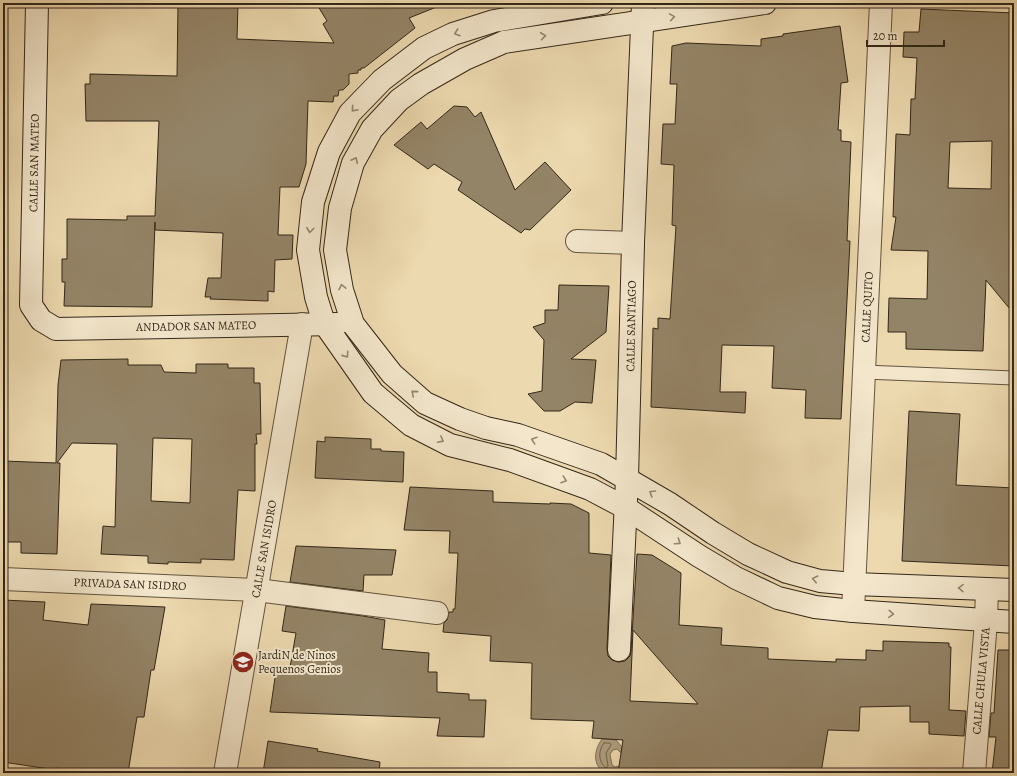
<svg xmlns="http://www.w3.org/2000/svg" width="1017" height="776" font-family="Alegreya,serif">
<rect width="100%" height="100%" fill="#edd9af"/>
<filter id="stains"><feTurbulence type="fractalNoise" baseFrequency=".005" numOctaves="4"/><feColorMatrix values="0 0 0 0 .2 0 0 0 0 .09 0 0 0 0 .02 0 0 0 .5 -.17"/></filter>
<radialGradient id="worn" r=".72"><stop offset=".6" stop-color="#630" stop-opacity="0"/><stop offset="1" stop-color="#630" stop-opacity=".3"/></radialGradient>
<path fill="#ae9c7c" stroke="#7d6d54" d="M602 739 616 740 622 747 621 753 617 749 613 750 610 754 612 765 615 767 619 766V772L605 773C592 765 594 750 602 739Z"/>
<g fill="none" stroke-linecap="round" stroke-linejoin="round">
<path stroke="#70624a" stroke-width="1" d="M604 743H610L611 745 606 753 608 766 606 768C598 762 598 750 604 743Z"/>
</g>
<g fill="#948467" stroke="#332718" fill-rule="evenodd">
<polygon points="178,3 238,3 237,39 334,43 323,24 327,21 316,3 444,4 409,18 415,28 364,68 361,68 361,70 358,70 358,73 349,74 349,84 343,90 339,90 338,96 334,96 333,102 308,101 306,164 299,187 280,187 278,235 293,235 292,259 275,260 274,292 268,291 268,301 210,299 211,297 205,297 208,278 221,278 223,233 155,230 155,222 152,307 64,306 65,282 62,282 62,259 67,259 67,219 127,220 127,216 155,216 159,121 86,121 85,84 90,84 90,74 177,76"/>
<path d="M921 9 1014 13V314L986 280 983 351 906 349V332H888L889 298 927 299 928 251 891 250 896 217H893L896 134 910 135 911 99H915L917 58 903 57 904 32H919ZM992 141 991 189 948 188 950 142Z"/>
<polygon points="840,26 848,82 841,83 838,130 841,130 841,141 851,142 847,241 850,241 841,419 805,418 806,390 772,388 774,346 722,345 720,392 746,392 745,413 651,407 653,328 658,329 658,318 670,319 676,226 672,225 674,165 661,164 663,124 675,124 677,84 670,84 672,46 686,43 761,46 761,39 783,36 783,34"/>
<polygon points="454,106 467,107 475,117 481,112 515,190 545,162 571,190 530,230 525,229 521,233 458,190 462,182 434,164 428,169 394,145 421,122 427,129"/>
<polygon points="559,285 609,286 606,332 571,359 596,360 592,403 575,402 560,411 544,411 528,394 542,391 544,340 533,327 545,323 545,310 558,310"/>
<path d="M128 359V365H161L164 372 196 373V364H228V368H254V383H260L261 434H256L257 444H255V491L238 490 234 560 201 559V563L168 562V564L148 563V556L101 554 103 526 115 527 117 444 72 443 57 463H60L57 554 21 553V542H6L7 535H3V461L56 463 58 385 61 360ZM153 438 192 439 190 503 151 501Z"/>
<polygon points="909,411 960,414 956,485 1014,488 1014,566 902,561"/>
<polygon points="325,437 371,439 371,449 381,449 381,451 404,452 403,482 315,478 317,441 325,442"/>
<path d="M410 487 493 491V502L550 504V503L571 504 589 513V553L611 555 607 649 608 656 612 660 618 662 625 661 630 656 631 651 637 554 652 555 681 573 679 625 722 628 721 645 768 648V659L836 662V659L866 660V650L883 651V641L949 643V647H951L949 710 966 711 964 736 929 734V722H910V706L860 707 859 731 828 730 821 773H618L623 740 592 738 594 721 531 719 532 663 490 661 491 636 443 632 444 623 447 620 449 612H453V609H455L458 553H449L450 531 404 530ZM633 630 698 704 630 701Z"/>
<polygon points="296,546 396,550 392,575 364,575 363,591 290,582"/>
<polygon points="3,600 45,602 43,620 88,625 91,604 165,607 154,670 151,670 144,717 137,717 128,773 90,773 57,768 56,770 3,762"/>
<polygon points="286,606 363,616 385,620 382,649 429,653 428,672 437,672 437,692 469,694 469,700 486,700 484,737 437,736 440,718 270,712 276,671 289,673 296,633 282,631"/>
<polygon points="998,650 1014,650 1014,773 992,773 996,737 989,737 991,713 994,713"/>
<polygon points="268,741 318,749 317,751 380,762 379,773 263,773"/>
</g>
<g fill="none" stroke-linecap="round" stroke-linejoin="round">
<g stroke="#62543e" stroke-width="15">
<polyline id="lane" points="864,372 1014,378"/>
</g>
<g stroke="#62543e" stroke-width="24">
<g id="street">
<polyline points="577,241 633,243"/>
<polyline points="3,579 257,590 437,613"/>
<polyline points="853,611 881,3"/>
<polyline points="225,773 302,324"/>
<polyline points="974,773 986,621 987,589"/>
</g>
</g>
<g stroke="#332718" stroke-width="24">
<g id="secondary">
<polyline points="37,3 31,305 41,320 56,329 337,324"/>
<polyline points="602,3 494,21 453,34 424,48 382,80 350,113 329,152 313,202 308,250 316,297 324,323 373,393 411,425 450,445 510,460 590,489 626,508 699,556 736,578 778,598 815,607 853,611 1014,622"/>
<polyline points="765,3 504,42 465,59 421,84 399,100 372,129 353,163 340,208 335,250 342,290 353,324 392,374 425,403 460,419 486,428 518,435 601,464 670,504 713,533 748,554 787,572 820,581 854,584 1014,590"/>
<polyline points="619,650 627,479 633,243 643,3"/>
</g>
</g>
<use href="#lane" stroke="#f3e6cb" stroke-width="13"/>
<use href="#street" stroke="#f3e6cb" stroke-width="22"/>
<use href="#secondary" stroke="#f3e6cb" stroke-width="22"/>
</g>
<defs><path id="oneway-chevron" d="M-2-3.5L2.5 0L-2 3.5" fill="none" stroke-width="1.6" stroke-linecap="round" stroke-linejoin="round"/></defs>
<g stroke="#938672">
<use href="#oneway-chevron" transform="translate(672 17) rotate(-9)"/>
<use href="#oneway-chevron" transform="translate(457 33) rotate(161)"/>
<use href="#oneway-chevron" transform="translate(543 36) rotate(-8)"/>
<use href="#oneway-chevron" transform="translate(354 109) rotate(131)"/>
<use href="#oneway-chevron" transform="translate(355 160) rotate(-64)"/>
<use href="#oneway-chevron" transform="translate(310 230) rotate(97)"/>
<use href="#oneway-chevron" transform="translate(342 287) rotate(-102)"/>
<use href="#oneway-chevron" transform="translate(346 355) rotate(55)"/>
<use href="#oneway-chevron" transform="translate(414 393) rotate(-140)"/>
<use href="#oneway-chevron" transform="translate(441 440) rotate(26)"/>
<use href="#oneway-chevron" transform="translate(534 440) rotate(-161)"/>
<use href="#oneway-chevron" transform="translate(564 480) rotate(19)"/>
<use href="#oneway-chevron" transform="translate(652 493) rotate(-149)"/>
<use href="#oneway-chevron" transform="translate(678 542) rotate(34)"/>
<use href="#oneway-chevron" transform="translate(815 579) rotate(-167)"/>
<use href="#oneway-chevron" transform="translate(961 588) rotate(-178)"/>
<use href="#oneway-chevron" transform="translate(891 614) rotate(4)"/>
</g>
<defs>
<g id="school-disc" transform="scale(1.15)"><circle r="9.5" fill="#8f2418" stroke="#f3e6cb"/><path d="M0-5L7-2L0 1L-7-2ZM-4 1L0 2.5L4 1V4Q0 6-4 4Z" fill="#fff"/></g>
</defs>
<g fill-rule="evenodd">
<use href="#school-disc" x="243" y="662"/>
</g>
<g text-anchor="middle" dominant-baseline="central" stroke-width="4" stroke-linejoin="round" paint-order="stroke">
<g font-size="12" fill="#332718" stroke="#f3e6cb">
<text transform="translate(34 163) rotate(-89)">CALLE SAN MATEO</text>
<text transform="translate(867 307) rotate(-87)">CALLE QUITO</text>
<text transform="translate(196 326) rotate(-1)">ANDADOR SAN MATEO</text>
<text transform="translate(631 326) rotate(-89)">CALLE SANTIAGO</text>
<text transform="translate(264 549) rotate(-80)">CALLE SAN ISIDRO</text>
<text transform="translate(130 584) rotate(2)">PRIVADA SAN ISIDRO</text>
<text transform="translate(981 681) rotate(-85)">CALLE CHULA VISTA</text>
</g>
<g font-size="12" fill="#332718" stroke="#f3e6cb" text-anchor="start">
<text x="258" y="655">JardiN de Ninos<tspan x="258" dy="14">Pequenos Genios</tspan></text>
</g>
</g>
<rect width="1017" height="776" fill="none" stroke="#edd9af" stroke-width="16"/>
<rect x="4" y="4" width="1009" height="768" fill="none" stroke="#332718" stroke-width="2"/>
<rect x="8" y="8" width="1001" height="760" fill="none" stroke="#332718"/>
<path d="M867 40v6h77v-6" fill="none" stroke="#332718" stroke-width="2"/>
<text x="873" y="40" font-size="12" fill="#332718" stroke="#f3e6cb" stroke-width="3" paint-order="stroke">20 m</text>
<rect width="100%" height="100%" filter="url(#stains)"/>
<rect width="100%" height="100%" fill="url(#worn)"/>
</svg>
